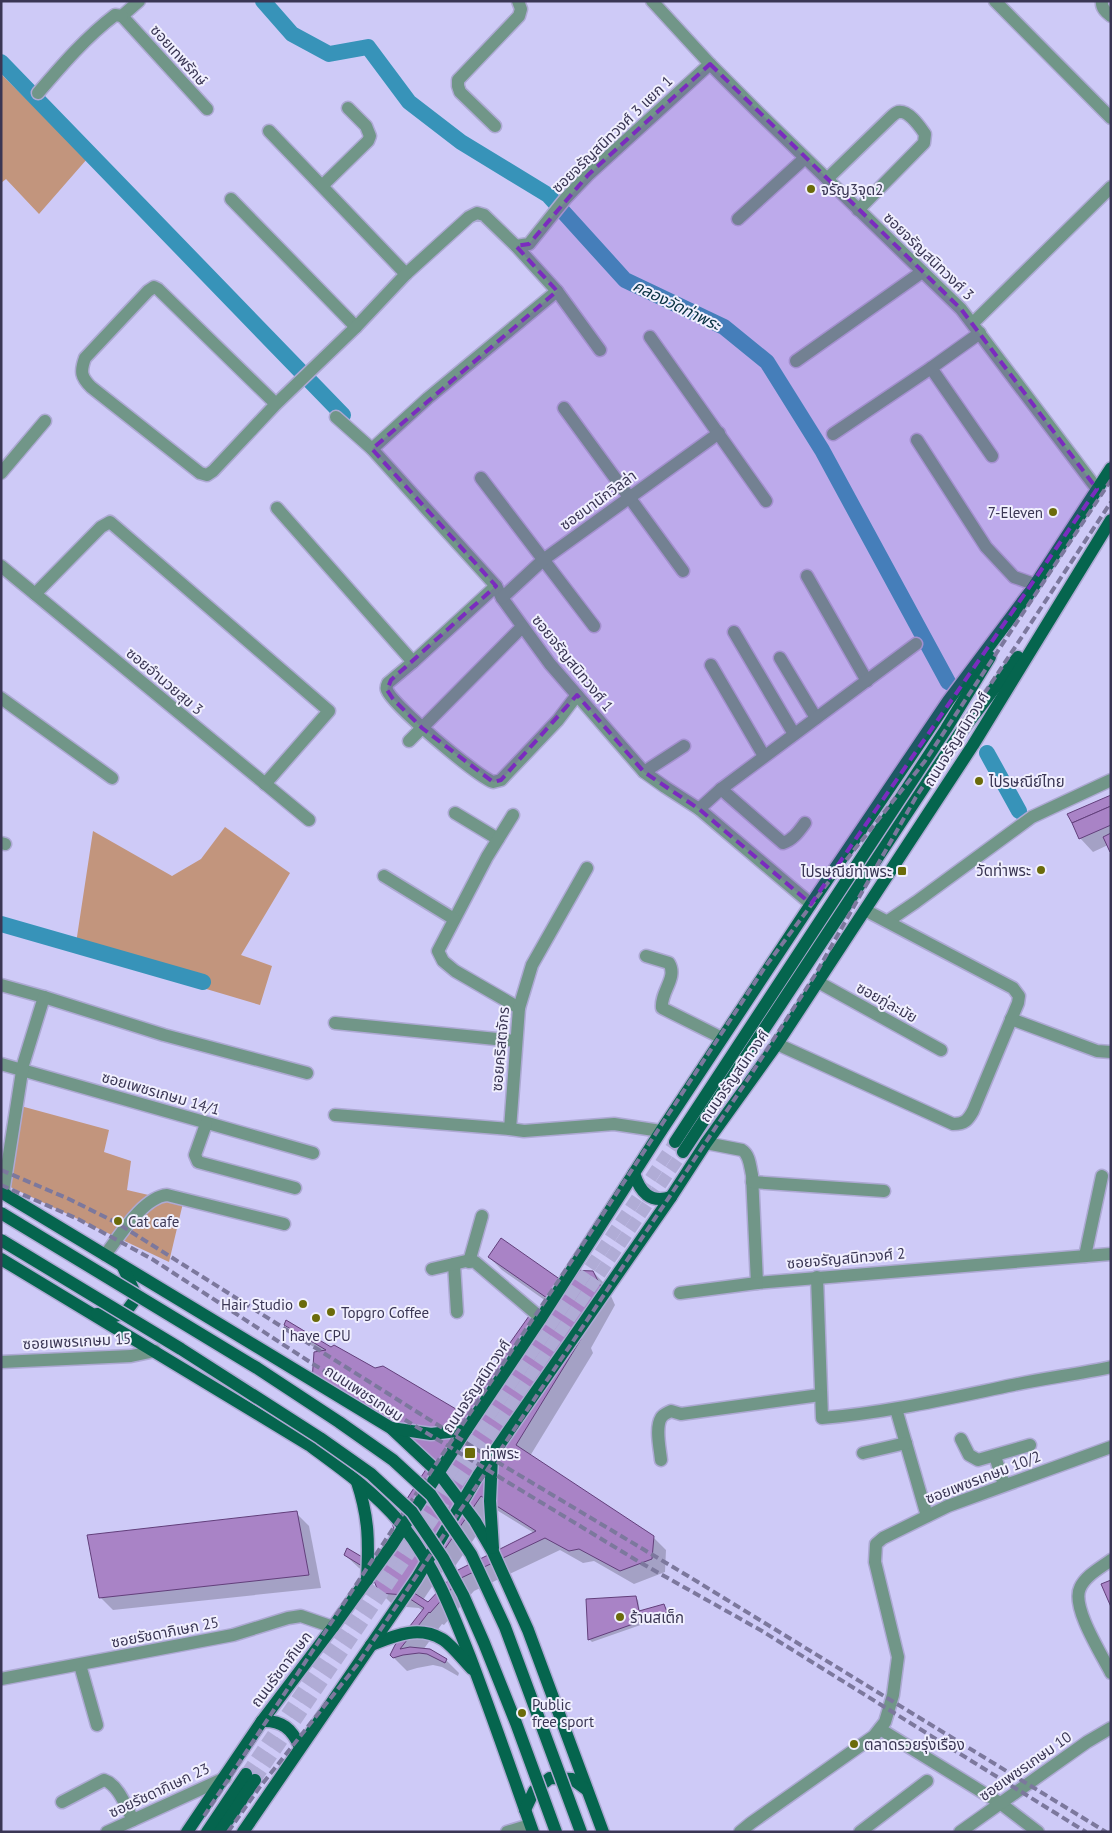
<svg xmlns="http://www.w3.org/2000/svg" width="1112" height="1833" font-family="'PT Sans','Noto Sans Thai',sans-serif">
<rect width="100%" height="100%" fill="#cecaf7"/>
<g fill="#c2957d">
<polygon points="1,74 87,159 39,214 6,179 1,183"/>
<polygon points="225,827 290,873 241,955 272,966 260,1005 75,950 93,831 172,876 201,859"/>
<polygon points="17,1105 109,1130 104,1152 131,1161 127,1190 183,1203 169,1262 4,1184"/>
</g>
<g fill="#0003" fill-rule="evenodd">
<polygon points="1111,796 1111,851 1108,845 1093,852 1080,838"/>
<path d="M489 1257 562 1282 593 1272 606 1285 615 1305 591 1348 593 1353 530 1456 653 1537 666 1550 665 1572 634 1584 594 1561 583 1563 560 1550 474 1591 444 1625 442 1624 423 1650 446 1660 459 1673 458 1676 442 1667 433 1665 417 1668 407 1671 391 1655 423 1611 419 1608 394 1606 380 1592 374 1577 359 1568 345 1555 374 1566 431 1463 327 1394 322 1352 299 1338 286 1325 461 1414 546 1301 502 1270ZM495 1509 534 1533 459 1571 428 1603 423 1600 444 1569H453Z"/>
<polygon points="296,1513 309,1526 321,1588 113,1610 100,1597"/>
<polygon points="635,1597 638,1600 640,1612 664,1605 669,1615 592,1642 590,1640 587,1600"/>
</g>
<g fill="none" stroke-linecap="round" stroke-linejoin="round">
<g stroke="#3793b9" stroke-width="16">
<polyline points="263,1 292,34 329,54 368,47 409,102 461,142 548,195 625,280 724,327 767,362 822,450 948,682"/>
<polyline points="1,62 343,415"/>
<polyline points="987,753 1019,811"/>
<polyline points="1,924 203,982"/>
</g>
</g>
<g fill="#a983c6" stroke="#623f7b" fill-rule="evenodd">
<polygon points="1111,795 1111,806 1072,823 1067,814"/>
<polygon points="1111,806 1111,825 1079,839 1072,823"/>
<polygon points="1111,833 1111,852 1110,852 1103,837"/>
<path d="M501 1238 561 1280 569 1270 593 1271 603 1291 578 1334 581 1339 516 1445 654 1536 652 1559 620 1571 579 1549 569 1551 545 1538 461 1578 430 1613 429 1612 400 1649 410 1647 430 1649 447 1659 445 1663 427 1654 419 1653 403 1655 393 1658 390 1655 395 1645 424 1608 404 1595 379 1593 370 1571 344 1555 347 1548 374 1564 394 1530 392 1522 432 1460 312 1381 314 1352 326 1350 284 1325 286 1320 331 1347 334 1345 375 1368 383 1366 461 1412 534 1309 540 1308 547 1298 488 1257ZM481 1496 536 1531 458 1570 428 1602 408 1589 431 1556H440Z"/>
<polygon points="297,1511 309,1575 99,1598 87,1535"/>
<polygon points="1111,1580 1111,1607 1101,1584"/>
<polygon points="636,1596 639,1611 664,1604 667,1612 588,1640 586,1599"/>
</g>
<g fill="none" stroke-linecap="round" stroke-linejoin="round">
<g stroke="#b0acd6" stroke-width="12" stroke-dasharray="12 6" stroke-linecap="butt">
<polyline points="246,1774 675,1142"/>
<polyline points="255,1780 683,1152"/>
</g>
<g stroke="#ada9d3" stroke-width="15">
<g id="minor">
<polyline points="139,1 122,16 207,109"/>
<polyline points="652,1 710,64 758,112 961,309 1097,489"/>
<polyline points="995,1 1111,118"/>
<path d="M1102 1C1101 8 1106 12 1111 16"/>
<path d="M38 93C62 65 86 37 115 15L122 16"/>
<polyline points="495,126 460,92 458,86 458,80 519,16 521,9 518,1"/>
<polyline points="269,131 406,274"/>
<path d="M827 179 891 117C893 115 895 113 898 112 909 110 920 127 925 134L924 143 858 210"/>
<polyline points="322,186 368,141 370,136 366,126 348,108"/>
<polyline points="231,199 356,327"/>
<polyline points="738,219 805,158"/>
<polyline points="516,246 529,244 566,198 588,175 710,64"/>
<polyline points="973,323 1111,187"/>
<polyline points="650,337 766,501"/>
<polyline points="796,361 922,272"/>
<polyline points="931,368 992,456"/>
<path d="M276 404 158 289 154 287 148 291 85 358C80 372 81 377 91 387L200 473 207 475 213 471 276 404 356 327 406 274 469 217 477 213 484 215 516 246 557 291 600 350"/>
<polyline points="564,408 683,571"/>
<polyline points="336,417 372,449 496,586 502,598 550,664 644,772 665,787 699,809 811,904"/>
<polyline points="833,434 931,368 980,333"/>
<polyline points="917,440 986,547 1014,577 1034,584"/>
<polyline points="372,449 428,398 557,291"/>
<polyline points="1,473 45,421"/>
<polyline points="481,478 594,626"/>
<polyline points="277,508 413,662"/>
<polyline points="1,566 309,820"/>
<polyline points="807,576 867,681"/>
<path d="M496 586 413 662 388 683C387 685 386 688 387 690 393 706 477 776 493 782L501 780 558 720 577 695"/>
<polyline points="35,594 101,527 110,522 117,528 329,711 265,784"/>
<polyline points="502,598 543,560 719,433"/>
<polyline points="734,632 794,734"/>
<polyline points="780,658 816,718"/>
<polyline points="711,665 764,756"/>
<polyline points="1,698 112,778"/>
<polyline points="409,741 522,627"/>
<polyline points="644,772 684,746"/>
<path d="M721 789 783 843C793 840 799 831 805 823"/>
<polyline points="699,809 721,789 916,644"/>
<polyline points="455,813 498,839"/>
<polyline points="513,815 487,857 438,951 443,961 455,971 519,1008"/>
<polyline points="1,843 5,844"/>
<polyline points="384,876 454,919"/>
<polyline points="888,921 916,902 1032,817 1111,780"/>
<path d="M646 956 669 963C678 978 660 992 662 1008L722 1038"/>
<polyline points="818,982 941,1050"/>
<polyline points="1,985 44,997 164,1035 307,1073"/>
<polyline points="1011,1019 1097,1051 1111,1052"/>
<polyline points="335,1023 516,1041"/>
<path d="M777 1044 953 1124C965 1124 968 1120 973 1111L1018 1003 1019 996 1013 988 865 910"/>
<polyline points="1,1064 313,1153"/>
<polyline points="335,1115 510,1129 524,1131 614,1124 661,1131"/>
<polyline points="206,1124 195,1155 198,1162 295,1188"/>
<polyline points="510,1129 519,1008 532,965 587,868"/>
<path d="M706 1143 742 1150C750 1155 750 1167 752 1175L757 1283 1111 1254"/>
<polyline points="752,1182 884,1191"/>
<polyline points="3,1193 23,1065 44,997"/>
<path d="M105 1255C119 1237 143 1197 167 1195L284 1224"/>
<polyline points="1085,1256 1102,1176"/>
<polyline points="469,1262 482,1216"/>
<polyline points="454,1264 457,1312"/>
<polyline points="432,1269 466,1261 475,1262 541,1318"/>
<path d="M817 1277 822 1418C886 1413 950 1398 1013 1385 1046 1378 1079 1374 1111 1367"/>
<polyline points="680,1293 757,1283"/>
<polyline points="1,1362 131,1356 155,1351"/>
<polyline points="896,1409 927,1516"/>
<polyline points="961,1439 969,1455 978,1460 1030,1445"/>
<polyline points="863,1453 906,1443"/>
<polyline points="995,1456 1004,1485"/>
<path d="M661 1460C660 1449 655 1428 661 1418 663 1414 667 1413 671 1411L681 1414 820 1395"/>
<path d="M1111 1560C1100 1568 1085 1576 1080 1588 1071 1607 1102 1655 1111 1673"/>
<polyline points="80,1665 97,1725"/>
<polyline points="1,1679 233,1635 288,1618 301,1616 333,1627"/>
<polyline points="880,1729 1000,1803 1038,1832"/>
<path d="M62 1802 104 1780C119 1785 126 1807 133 1820"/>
<polyline points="107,1832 225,1778"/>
<polyline points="507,1832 530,1825"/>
<polyline points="740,1832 751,1823 874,1736 885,1722 893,1695 898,1657 875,1562 876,1544 883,1538 948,1506 1111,1447"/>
<polyline points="860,1832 927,1781"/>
<polyline points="960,1832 1087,1742 1111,1728"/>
</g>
</g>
<g stroke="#ada9d3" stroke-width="15">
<g id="major">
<polyline points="1025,600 1111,468"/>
<polyline points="675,1142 946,729 990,657"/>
<polyline points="683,1152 958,736 1018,657"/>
<path d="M634 1173C640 1192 650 1204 671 1197"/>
<polyline points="1,1192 391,1428 438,1472 475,1521 493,1552 528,1630 603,1832"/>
<path d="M1 1259 309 1445C342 1469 376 1493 403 1526 434 1565 452 1611 470 1657 492 1715 512 1773 533 1832"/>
<polyline points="97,1314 115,1316 125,1313 134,1301 134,1291 123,1267"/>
<polyline points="391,1428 431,1434 466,1430"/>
<polyline points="492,1456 490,1501 493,1548"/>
<path d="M357 1482C369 1518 369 1542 367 1580"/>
<path d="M371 1645C394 1636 418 1625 442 1639 452 1645 464 1661 472 1669"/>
<path d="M262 1721C282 1720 292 1729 300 1747"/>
<polyline points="525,1810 534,1791 550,1778 572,1779 587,1790"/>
<polyline points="187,1832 262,1721 333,1627 392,1545 466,1430 541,1318 661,1131 811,904 948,701 1029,593"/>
<polyline points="207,1832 246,1774"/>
<polyline points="220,1832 255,1780"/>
<polyline points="243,1832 417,1578 478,1476 510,1429 671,1197 706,1143 777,1044 973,745 1111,520"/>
</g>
</g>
<use href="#minor" stroke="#719688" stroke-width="12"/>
<use href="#major" stroke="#05654e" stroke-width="12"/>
<g stroke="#7c789d" stroke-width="4" stroke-dasharray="8 4" stroke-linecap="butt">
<polyline points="1,1170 69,1199 117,1223 484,1454 688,1576 1106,1832"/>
<polyline points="1,1185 78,1219 152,1259 313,1364 641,1563 762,1631 1086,1832"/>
<polyline points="204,1816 396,1524 601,1217 765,967 827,884 925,761 1111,480"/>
<polyline points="228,1832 259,1788 357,1665 750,1076 815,975 916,797 1111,502"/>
</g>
<g stroke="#ada9d3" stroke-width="15" stroke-linecap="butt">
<g id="major-bridge">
<polyline points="1,1213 257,1368 339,1422 393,1460 431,1495 471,1554 505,1627 581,1832"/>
<polyline points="1,1240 181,1349 320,1438 371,1474 412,1512 443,1558 463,1595 484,1643 516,1723 556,1832"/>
</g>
</g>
<use href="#major-bridge" stroke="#05654e" stroke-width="12"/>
</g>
<path fill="#7b2cbf" fill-opacity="0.2" stroke="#7b2cbf" stroke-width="4" stroke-dasharray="10 6" stroke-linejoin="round" d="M710 64 961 309 1097 489 811 904 699 809 644 772 577 695 501 780 493 782 422 728 393 699 387 690 391 680 496 586 372 449 557 291 516 246 529 244 588 175Z"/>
<g fill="#6b6b0a" stroke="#f0effe" stroke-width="2">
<circle cx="811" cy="189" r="5"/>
<circle cx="1053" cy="512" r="5"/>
<circle cx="979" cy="781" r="5"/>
<circle cx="1041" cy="870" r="5"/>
<rect x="897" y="866" width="10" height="10" rx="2.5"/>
<circle cx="118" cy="1221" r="5"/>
<circle cx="303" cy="1304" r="5"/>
<circle cx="331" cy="1312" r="5"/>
<circle cx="316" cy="1318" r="5"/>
<rect x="464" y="1447" width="12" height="12" rx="2.5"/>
<circle cx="620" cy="1617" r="5"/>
<circle cx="522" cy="1713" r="5"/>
<circle cx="854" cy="1744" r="5"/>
</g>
<g text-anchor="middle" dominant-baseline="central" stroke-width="4" stroke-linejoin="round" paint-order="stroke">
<g font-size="15" fill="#3a3654" stroke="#f0effe">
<text transform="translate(179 55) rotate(48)">ซอยเทพรักษ์</text>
<text transform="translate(612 134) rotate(-44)">ซอยจรัญสนิทวงศ์ 3 แยก 1</text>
<text transform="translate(929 256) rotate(44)">ซอยจรัญสนิทวงศ์ 3</text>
<text transform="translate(598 500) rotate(-36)">ซอยนานักวิลล่า</text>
<text transform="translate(573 663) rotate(51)">ซอยจรัญสนิทวงศ์ 1</text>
<text transform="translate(165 681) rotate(40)">ซอยอำนวยสุข 3</text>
<text transform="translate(956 739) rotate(-58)">ถนนจรัญสนิทวงศ์</text>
<text transform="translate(887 1002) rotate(29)">ซอยภู่ละมัย</text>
<text transform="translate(500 1049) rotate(-85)">ซอยคริสตจักร</text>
<text transform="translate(734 1076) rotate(-55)">ถนนจรัญสนิทวงศ์</text>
<text transform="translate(161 1093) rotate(16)">ซอยเพชรเกษม 14/1</text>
<text transform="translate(846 1258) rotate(-5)">ซอยจรัญสนิทวงศ์ 2</text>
<text transform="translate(77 1341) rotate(-3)">ซอยเพชรเกษม 15</text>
<text transform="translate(476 1386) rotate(-56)">ถนนจรัญสนิทวงศ์</text>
<text transform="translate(364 1393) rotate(33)">ถนนเพชรเกษม</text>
<text transform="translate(983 1477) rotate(-21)">ซอยเพชรเกษม 10/2</text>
<text transform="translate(165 1632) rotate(-11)">ซอยรัชดาภิเษก 25</text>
<text transform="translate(281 1669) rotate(-53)">ถนนรัชดาภิเษก</text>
<text transform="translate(1025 1766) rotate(-35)">ซอยเพชรเกษม 10</text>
<text transform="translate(159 1790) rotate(-25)">ซอยรัชดาภิเษก 23</text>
</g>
<g font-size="15" fill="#3a3654" stroke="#f0effe" text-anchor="start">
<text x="821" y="189">จรัญ3จุด2</text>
<text x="1043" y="512" text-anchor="end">7-Eleven</text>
<text x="989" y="781">ไปรษณีย์ไทย</text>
<text x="1031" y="870" text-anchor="end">วัดท่าพระ</text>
<text x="892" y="871" text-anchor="end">ไปรษณีย์ท่าพระ</text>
<text x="128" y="1221">Cat cafe</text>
<text x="293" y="1304" text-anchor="end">Hair Studio</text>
<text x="341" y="1312">Topgro Coffee</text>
<text x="316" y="1335" text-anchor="middle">I have CPU</text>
<text x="481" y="1453">ท่าพระ</text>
<text x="630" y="1617">ร้านสเต็ก</text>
<text x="532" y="1704">Public<tspan x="532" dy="17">free sport</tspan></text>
<text x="864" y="1744">ตลาดรวยรุ่งเรือง</text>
</g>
<g font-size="16" font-style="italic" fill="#053040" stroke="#f0effe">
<text transform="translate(677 305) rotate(26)">คลองวัดท่าพระ</text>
</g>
</g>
<rect width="1112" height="1833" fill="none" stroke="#3a3654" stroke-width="5"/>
</svg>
